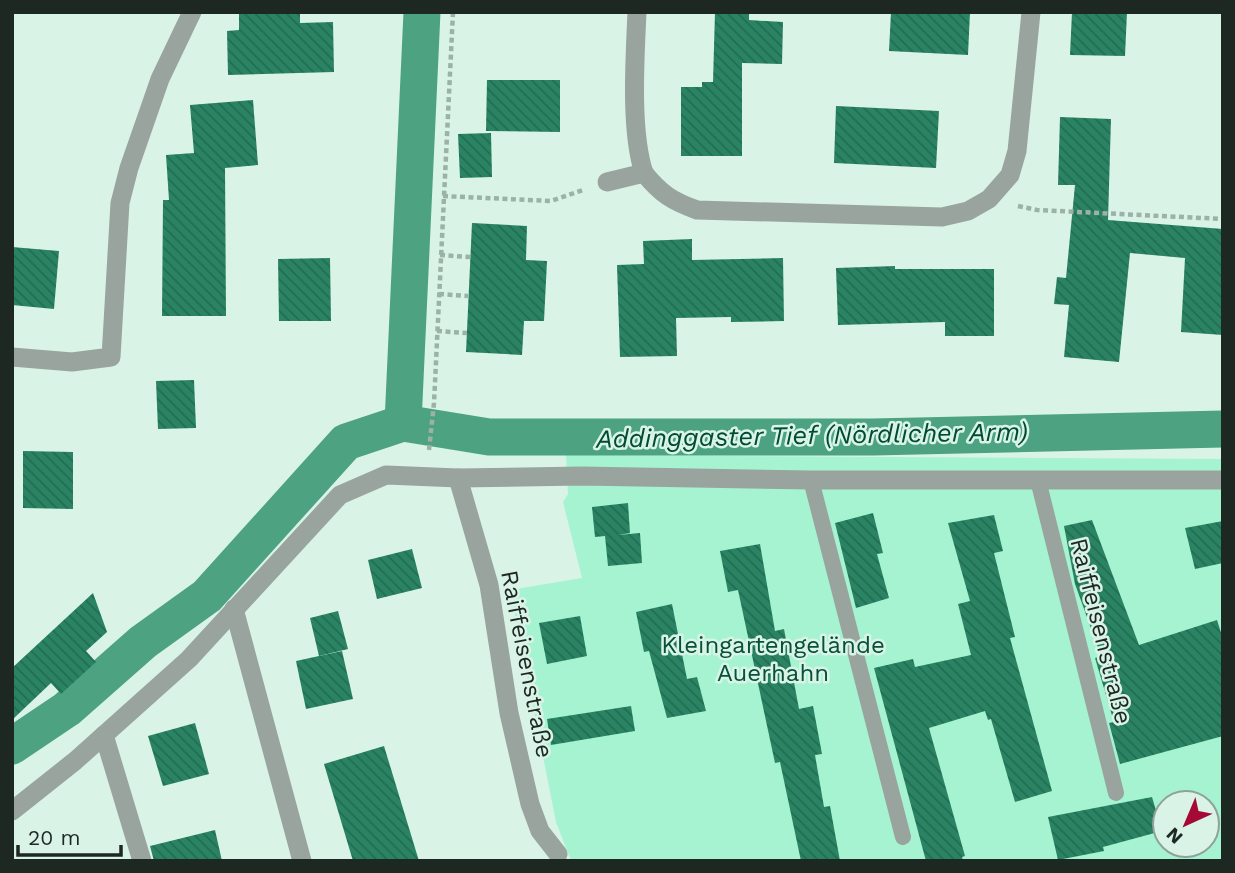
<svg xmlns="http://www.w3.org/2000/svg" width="1235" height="873" font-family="'Work Sans',sans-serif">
<defs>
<pattern id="building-back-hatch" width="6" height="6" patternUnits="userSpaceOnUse" patternTransform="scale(1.75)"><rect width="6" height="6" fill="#2a8464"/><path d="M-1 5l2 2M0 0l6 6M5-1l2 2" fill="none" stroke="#236c52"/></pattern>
</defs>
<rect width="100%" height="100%" fill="#d9f4e7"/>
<path fill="#a5f3d1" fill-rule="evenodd" d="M566 455 1223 459V861H571L556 822 510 590 582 578 563 502 568 494ZM1165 803H1207V845H1165Z"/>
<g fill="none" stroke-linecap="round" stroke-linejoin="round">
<g stroke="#4ca281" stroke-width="37">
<polyline points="422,12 403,423 489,437 873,437 1223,429"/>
<polyline points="12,746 67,709 143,642 207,596 346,442 403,423"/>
</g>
</g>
<g fill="url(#building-back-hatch)">
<polygon points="239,12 300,12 300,23 333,22 334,72 228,75 227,31 239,30"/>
<polygon points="715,12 749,12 749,20 783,22 782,64 742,63 742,156 681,156 681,87 702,87 702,82 713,82"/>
<polygon points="891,12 970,12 968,55 889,51"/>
<polygon points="1072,12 1127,12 1125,56 1070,55"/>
<polygon points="487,80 560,80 560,132 486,131"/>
<polygon points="253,100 258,165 225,168 226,316 162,316 163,200 169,200 166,155 194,153 190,105"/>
<polygon points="836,106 939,111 936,168 834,163"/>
<polygon points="1060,117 1111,119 1108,220 1223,229 1223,335 1181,332 1185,258 1130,253 1119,362 1064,357 1069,305 1054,304 1057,277 1066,278 1075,185 1058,185"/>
<polygon points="491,133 492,177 460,178 458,134"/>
<polygon points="472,223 527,226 526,260 547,261 544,321 524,321 522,355 466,352"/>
<polygon points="692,239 692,260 783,258 784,321 731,322 731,317 676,318 677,356 620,357 617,265 644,264 643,241"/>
<polygon points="12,247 59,251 54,309 12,305"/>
<polygon points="330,258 331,321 279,321 278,259"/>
<polygon points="895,266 895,269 994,269 994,336 945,336 945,322 838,325 836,268"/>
<polygon points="194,380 196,428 158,429 156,381"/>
<polygon points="23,451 73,452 73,509 23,508"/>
<polygon points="628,503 630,533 618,535 640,533 642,563 608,566 605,536 595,537 592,507"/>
<polygon points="873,513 883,553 877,554 889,598 856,608 835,523"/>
<polygon points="994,515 1003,551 994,553 1015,637 1010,638 1052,791 1015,802 991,719 988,720 985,711 929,728 965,856 962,857 963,861 926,861 874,668 913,659 915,667 971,655 958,604 970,601 948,523"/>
<polygon points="1092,520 1139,645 1217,620 1223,639 1223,736 1120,764 1109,723 1114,722 1095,658 1101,656 1075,584 1064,526"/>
<polygon points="1223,521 1223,563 1195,569 1185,528"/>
<polygon points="760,544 775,631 784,629 799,709 813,706 822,754 815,755 824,807 830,806 840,861 801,861 780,762 775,763 738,590 728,592 720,551"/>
<polygon points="412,549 422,588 377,599 368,560"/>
<polygon points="93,593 107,632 86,651 96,662 61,694 51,683 12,720 12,668"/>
<polygon points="672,604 687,679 697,677 706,711 667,718 649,651 644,652 636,612"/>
<polygon points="338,611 348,649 319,656 310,618"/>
<polygon points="580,616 587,656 547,664 539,623"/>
<polygon points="342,651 353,699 306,709 296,661"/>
<polygon points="631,706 635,731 551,745 547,719"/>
<polygon points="195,723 209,774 163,786 148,736"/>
<polygon points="384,746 419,861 353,861 324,764"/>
<polygon points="1152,797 1162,831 1103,847 1104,851 1058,860 1048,817"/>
<polygon points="215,830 222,861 154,861 150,846"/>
</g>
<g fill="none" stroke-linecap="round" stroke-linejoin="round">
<g stroke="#9cb2a7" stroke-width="4.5" stroke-dasharray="5 3.5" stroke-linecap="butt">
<polyline points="443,196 551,201 583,190"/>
<polyline points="1018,206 1037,210 1223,219"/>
<polyline points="440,255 470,257"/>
<polyline points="439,294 468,296"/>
<polyline points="437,331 467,333"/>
<polyline points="429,450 434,403 453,12"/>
</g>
<g stroke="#99a49f" stroke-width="16">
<polyline points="811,480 903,837"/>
<polyline points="1038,480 1116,793"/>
</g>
<g stroke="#99a49f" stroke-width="19">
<path d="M644 173C661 194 672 201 697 210L942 217 968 211 989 199 1010 175 1017 151 1031 12"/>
<path d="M607 182 644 173C630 131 635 58 637 12"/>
<polyline points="12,357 72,362 111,357 120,203 129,168 160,79 192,12"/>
<polyline points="458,478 489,585 509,713 530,804 540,831 558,854"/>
<polyline points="234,609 302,861"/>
<polyline points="104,735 142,861"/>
<polyline points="12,811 75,761 189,659 340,495 386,475 458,478 582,476 811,480 1223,480"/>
</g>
</g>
<g text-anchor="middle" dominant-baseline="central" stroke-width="5" stroke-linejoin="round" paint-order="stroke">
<g font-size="24" fill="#1d2823" stroke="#d9f4e7">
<text transform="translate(1101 631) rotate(76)">Raiffeisenstraße</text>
<text transform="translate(527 664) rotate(79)">Raiffeisenstraße</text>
</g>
<g font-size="24" fill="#07503a" stroke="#d9f4e7">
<text x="773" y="645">Kleingartengelände<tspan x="773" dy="28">Auerhahn</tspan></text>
</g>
<g font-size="26" font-style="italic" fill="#004b35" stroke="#d9f4e7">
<text transform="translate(812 435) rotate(-1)">Addinggaster Tief (Nördlicher Arm)</text>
</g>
</g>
<rect width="1235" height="873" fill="none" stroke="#1d2823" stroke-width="28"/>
<g transform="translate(1186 824) rotate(224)"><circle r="33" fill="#d9f4e7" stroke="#8ea299" stroke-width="2"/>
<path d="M0-5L12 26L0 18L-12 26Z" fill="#a50935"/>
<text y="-10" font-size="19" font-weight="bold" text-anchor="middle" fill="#1d2823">N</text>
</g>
<path d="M18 845v10h103v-10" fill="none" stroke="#1d2823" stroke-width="3.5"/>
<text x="28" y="845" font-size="21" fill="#1d2823" stroke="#d9f4e7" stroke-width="5" paint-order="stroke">20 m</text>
</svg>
